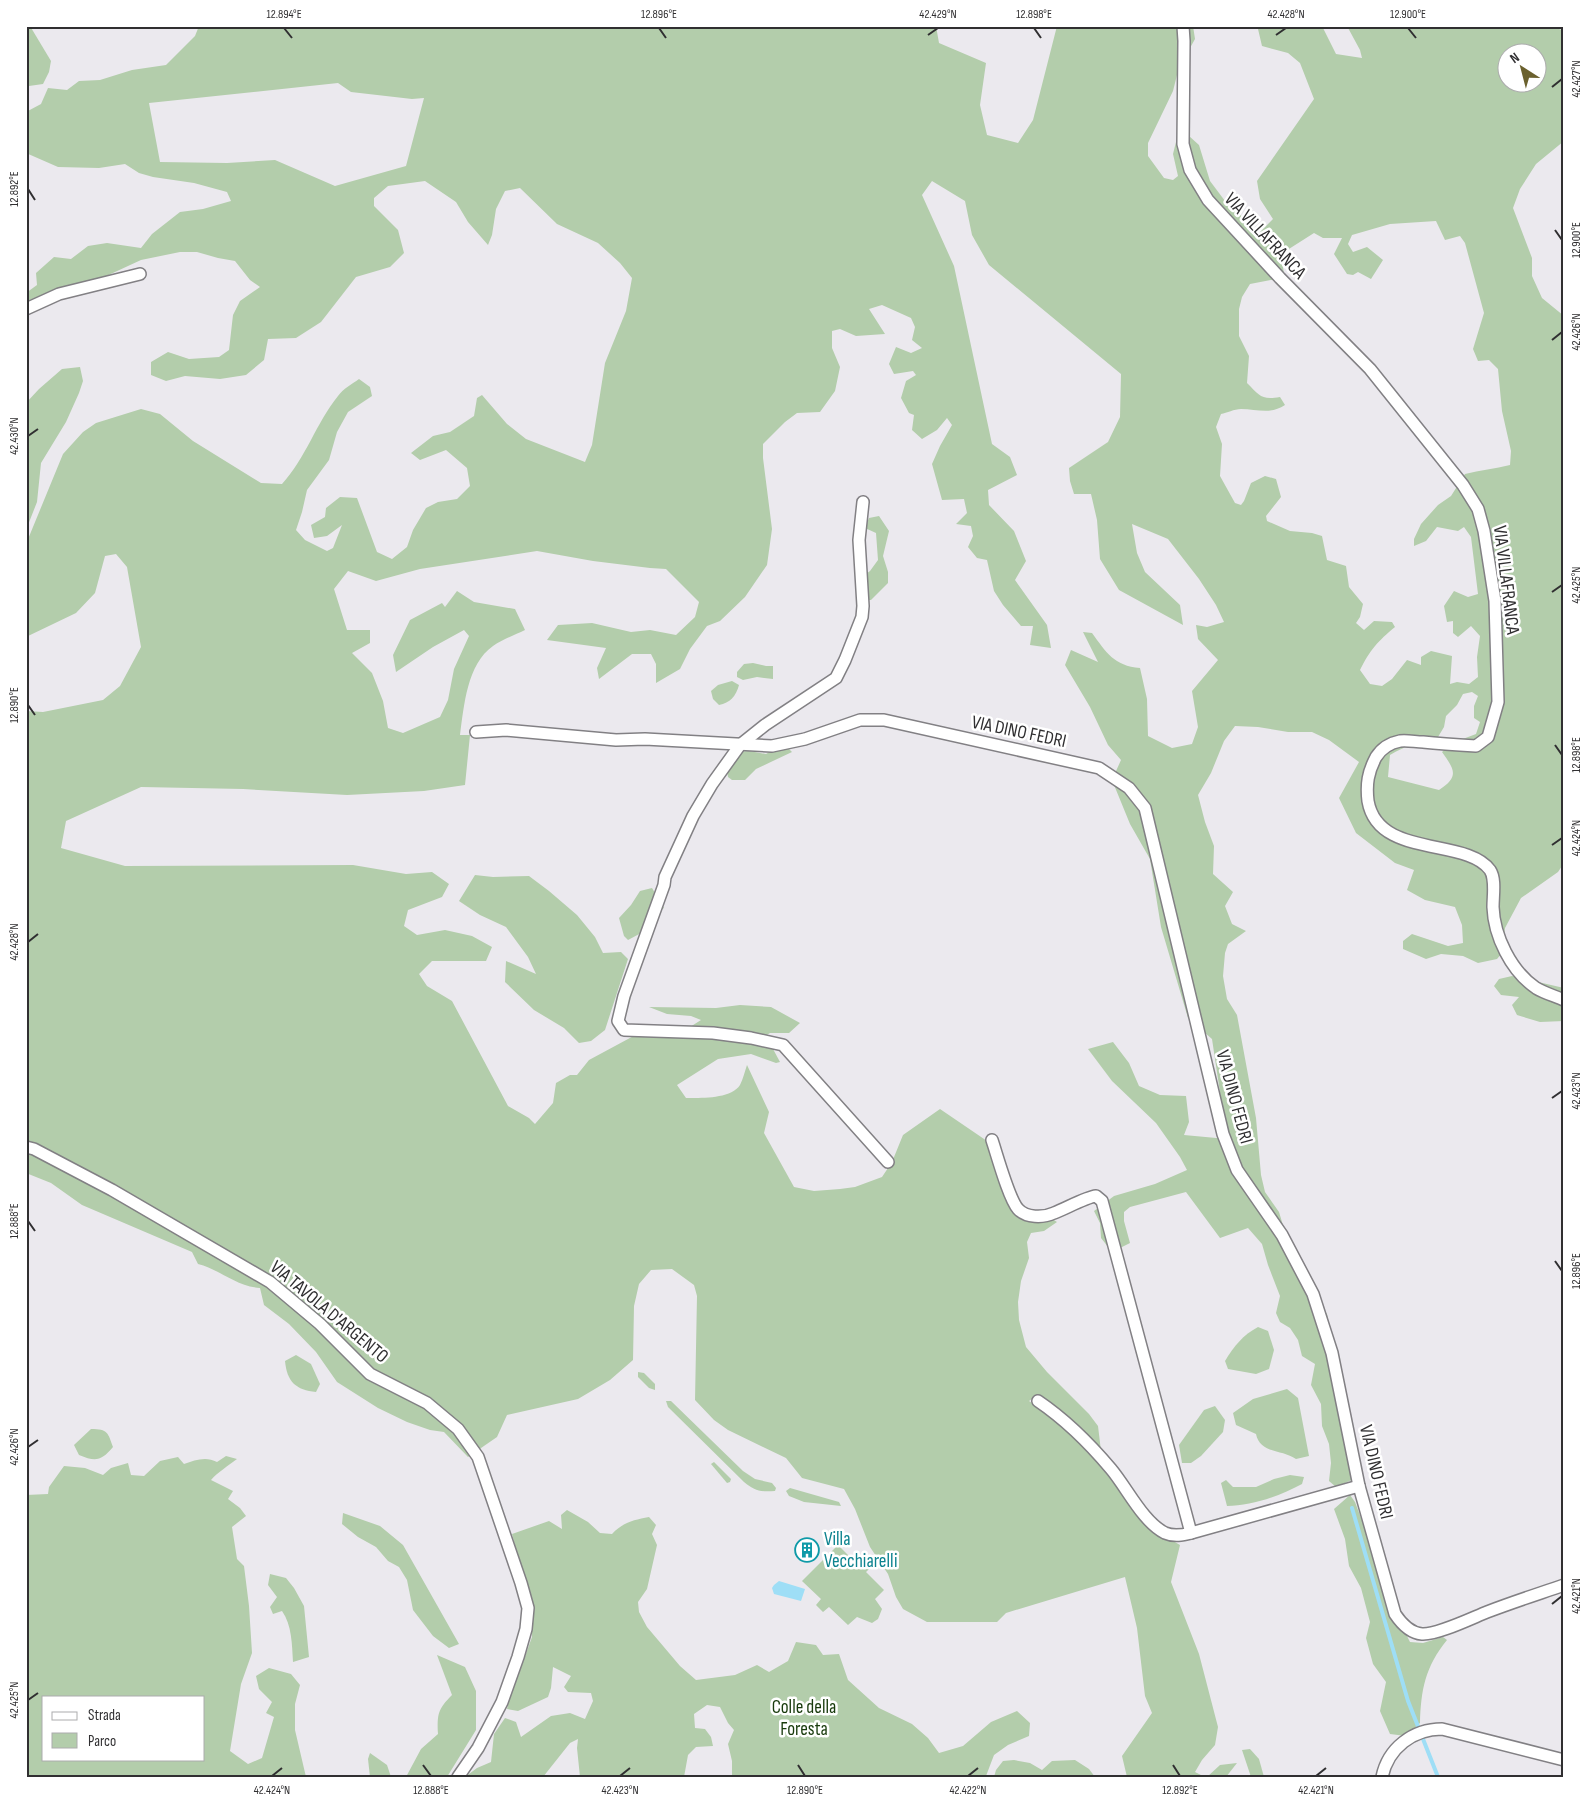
<svg xmlns="http://www.w3.org/2000/svg" width="1590" height="1803" font-family="'Sofia Sans Condensed',sans-serif">
<rect width="100%" height="100%" fill="#ebe9ee"/>
<g fill="#b3cdab" fill-rule="evenodd">
<polygon points="26,26 30,26 51,61 49,72 43,84 29,86 26,83"/>
<path d="M199 26H936L939 43 986 63 980 105 987 135 1018 143 1033 120 1057 26H1193L1195 39 1190 48 1182 55 1173 91 1148 143V156L1164 178 1173 180 1178 176 1173 154 1177 138 1189 136 1199 145 1210 181 1225 201 1237 211 1257 235 1273 219 1260 199 1257 181 1314 99 1300 63 1288 53 1262 46 1258 29 1262 26H1322L1336 54 1362 58 1360 50 1347 26H1552L1564 31V141L1536 164 1520 189 1513 208 1532 258V276L1542 298 1564 316V863L1558 872 1521 898 1505 928 1502 953 1497 959 1478 963 1463 956 1441 954 1426 959 1403 949V941L1412 934 1448 946 1463 943 1462 925 1455 907 1425 900 1407 890 1414 870 1395 863 1356 833 1339 798 1359 762 1329 740 1312 732H1288L1258 727 1235 726 1224 741 1211 773 1198 795 1205 822 1214 846 1213 874 1233 892 1225 906 1232 924 1246 931 1228 944 1225 953 1223 976 1227 999 1237 1015 1256 1118 1261 1175 1265 1192 1279 1212 1291 1252 1307 1293 1327 1314 1330 1329 1331 1357 1339 1406 1359 1456 1356 1478 1336 1487 1329 1481 1331 1463 1329 1444 1322 1426 1321 1404 1311 1385 1315 1364 1302 1356 1298 1340 1290 1328 1280 1322 1276 1313 1280 1296 1268 1265 1262 1244 1248 1228 1220 1238 1186 1192 1130 1207 1124 1212V1221L1130 1243 1112 1252 1101 1238 1100 1223 1094 1211 1114 1196 1155 1184 1187 1170 1180 1157 1156 1123 1112 1081 1088 1049 1113 1042 1129 1063 1139 1086 1160 1095 1186 1096 1189 1122 1184 1135 1227 1139 1212 1039 1188 1018 1161 927 1150 859 1130 824 1112 780 1121 760 1108 745 1090 707 1065 665 1071 650 1098 662 1083 632 1092 633C1106 652 1114 666 1140 668L1147 699 1148 736 1172 748 1192 744 1198 727 1192 691 1218 660 1198 639 1196 625 1207 627 1224 622 1216 605 1199 579 1168 539 1132 524 1137 553 1145 572 1180 605 1183 625 1119 590 1100 559 1097 520 1091 494H1074L1070 481 1069 468 1108 442 1120 417 1121 374 989 265 972 235 965 201 932 181 922 195 954 266 992 444 1010 457 1017 475 988 490 989 505 1014 531 1026 561 1015 580 1047 625 1051 648 1030 645 1033 626H1021L1003 605 994 591 987 560 977 558 968 547 973 536 971 526 956 524 967 513 964 499 942 500 932 464 940 446 952 425 947 418 937 430 922 439 912 430 914 415 909 413 901 398 906 381 916 375 913 371 894 374 889 364 896 347 911 353 922 348 912 340 915 327 911 318 882 305 869 309 885 334 856 336 840 329 832 331V348L840 367 835 391 820 412 797 413 785 422 763 444V458L772 529 767 565 745 597 720 621 707 626 690 649 680 669 656 683V664L651 654H632L599 679 597 668 606 648 547 640 558 625 592 623 631 632 650 630 676 635 695 617 699 602 666 569 650 568 593 561 537 551 420 569 376 581 348 571 334 589 347 630H370V643L352 653 372 673 383 701 388 728 403 733 440 717 448 700 454 669 469 636 464 630 433 647 396 672 393 655 410 620 442 603 445 607 457 591 474 602 515 609 525 630C515 635 503 639 493 646 467 664 464 706 460 735H470L465 785 424 791 347 795 243 789 141 787 66 821 61 848 125 866 353 865 406 874 432 872 449 884 442 897 408 910 404 926 417 935 445 930 472 936 492 947 486 961H432L419 974 427 986 452 1001 508 1106 529 1118 535 1124 553 1103 556 1083 570 1075H577L589 1060 641 1032 690 1027 701 1020 691 1016 667 1014 649 1007 716 1008 740 1005 771 1007 800 1023 789 1033H770L758 1040 773 1049 780 1062 776 1063 751 1054 718 1059 677 1085 686 1098C701 1098 731 1099 740 1085 743 1079 745 1071 747 1065L769 1112 764 1133 794 1187 814 1191 840 1189 855 1187 882 1177 892 1162 903 1135 940 1109 987 1141 1012 1206 1049 1217 1057 1222 1044 1231 1031 1233 1027 1242 1029 1258 1021 1281 1018 1302 1019 1320 1026 1347 1047 1372 1089 1414 1098 1426 1101 1451 1035 1397 1029 1401 1054 1418 1098 1463 1147 1526 1180 1545 1171 1582 1199 1654 1218 1727 1215 1745 1202 1760 1195 1772 1205 1777H1127L1122 1756 1152 1713 1145 1696 1137 1628 1125 1577 1006 1613 997 1622H927L903 1609 896 1597 888 1574 870 1547 855 1509 844 1489 802 1478 786 1458 728 1430 714 1420 695 1400 697 1296 694 1285 672 1269 651 1270 639 1284 634 1306 633 1360 610 1380 578 1399 507 1415 497 1437 468 1457 444 1432 430 1430 407 1422 378 1408 337 1382 316 1352 289 1324 264 1305 260 1288C235 1286 221 1270 198 1264L192 1252 82 1205 51 1183 26 1173V711L43 712 103 700 120 686 141 647 127 567 116 554 105 556 95 593 76 613 26 637V544L63 454 83 432 96 423 141 409 160 414 193 441 261 483 282 484C306 458 316 423 338 396 343 389 352 384 359 379L370 387 372 396 348 412 337 432 329 460 307 490 302 512 296 530 305 540 327 551 333 548 342 525 327 536 314 538 311 525 325 517 326 508 340 497 357 498 377 552 392 559 407 547 413 530 426 508 438 502 457 499 470 486 467 468 446 450 420 460 411 453 433 436 450 432 474 416 477 398 482 395 507 424 526 439 585 462 592 445 605 363 626 311 632 278 620 263 598 243 557 224 520 188 505 191 496 209 492 235 488 245 468 222 456 202 425 181 388 186 374 198V206L398 230 404 253 390 267 356 277 321 322 296 338 268 339 264 360 246 375 220 379 185 376 166 381 151 375V362L168 352 189 359 219 357 229 350 233 315 240 301 260 287 250 280 235 261 218 258 197 252H180L141 260 102 278 26 301V293L37 285 36 273 54 257 71 259 88 246 107 243 141 248 152 234 180 212 203 209 231 201 227 192 194 183 153 177 139 173 125 164 99 168 58 167 26 153V112L41 104 48 88 67 90 79 81 100 80 132 70 166 65 195 36ZM1508 52H1538V82H1508ZM338 83 351 92 412 99 424 98 406 166 335 186 275 160 227 163 160 162 149 103ZM1436 221 1445 240 1460 236 1465 243 1484 313 1473 349 1478 361 1489 360 1498 369 1502 411 1511 451 1510 465C1495 469 1480 470 1465 474L1451 496 1438 505 1421 524 1414 539V546L1426 541 1437 527 1458 531 1464 527 1471 537 1478 594 1468 597 1454 591 1444 606 1447 622 1453 621V633L1458 637 1471 626 1480 636 1477 657 1478 677 1469 684 1457 682 1450 684 1452 656 1431 651 1421 657V665L1407 660 1392 679 1382 686 1370 684 1360 670C1370 650 1378 641 1395 627L1392 622 1374 621 1364 630 1356 623 1360 617 1363 604 1349 587 1346 566 1327 560 1322 536 1312 533 1290 531 1267 521 1266 516 1281 497 1276 479 1265 476 1251 483 1244 501 1241 505 1235 503 1220 476 1222 444 1216 427 1221 414C1227 413 1234 409 1241 409 1257 409 1270 415 1285 405L1280 397C1261 400 1260 396 1247 383L1249 356 1239 336V309L1242 297 1250 284 1276 279 1284 274 1281 254 1314 233 1323 238H1342L1334 254 1347 274 1353 275 1358 272 1371 279 1383 260 1367 247 1353 252 1348 244 1352 235 1390 224ZM1472 692 1478 696 1474 706V718L1480 722 1476 734 1455 742 1442 752C1453 768 1461 776 1439 790L1388 777 1390 755C1405 746 1420 741 1438 737L1444 727 1446 716 1457 705 1463 694Z"/>
<polygon points="80,367 83,381 79,393 66,422 41,463 37,502 26,530 26,403 39,389 62,369"/>
<polygon points="879,516 889,531 883,556 888,572 888,583 871,600 866,600 862,577 870,571 878,560 876,533 865,528 869,518"/>
<polygon points="753,663 766,666 773,666 773,679 757,677 743,680 737,677 737,672 744,664"/>
<path d="M732 681 739 685C736 696 730 703 719 705L713 699 711 691 718 685Z"/>
<polygon points="784,744 792,752 756,769 745,780 732,780 728,777 726,764 735,752 749,751 766,754"/>
<polygon points="475,875 493,877 529,876 549,891 577,915 595,937 603,953 621,952 628,959 605,1030 591,1041 579,1043 564,1028 534,1010 505,982 506,961 536,974 528,957 506,927 480,915 459,901"/>
<polygon points="652,888 664,908 644,921 643,932 628,940 624,936 619,918 631,905 640,891"/>
<polygon points="1512,976 1564,988 1564,1021 1540,1022 1517,1015 1512,1005 1519,997 1501,995 1494,986 1499,979"/>
<path d="M1258 1327 1268 1331 1274 1350 1269 1369 1256 1374 1228 1369 1225 1361C1234 1346 1243 1335 1258 1327Z"/>
<path d="M296 1355 311 1364 320 1384 316 1392C296 1390 287 1382 285 1361Z"/>
<polygon points="638,1372 644,1373 655,1384 655,1390 649,1388 638,1377"/>
<path d="M1287 1389 1298 1398 1309 1456 1296 1459C1282 1449 1260 1454 1256 1434L1236 1425 1233 1413 1253 1399Z"/>
<path d="M666 1401H671L743 1471 755 1479 772 1483 776 1488 775 1491C760 1492 755 1491 744 1482L668 1407Z"/>
<polygon points="1215,1406 1225,1420 1223,1432 1201,1456 1191,1463 1182,1463 1179,1445 1204,1410"/>
<path d="M91 1429C108 1429 108 1433 113 1447 101 1461 96 1462 79 1455L74 1445Z"/>
<path d="M226 1456 237 1459C228 1466 218 1472 211 1480L233 1491 228 1499 240 1508 246 1516 232 1527 237 1559 244 1566 249 1606 252 1653 241 1684 230 1751 248 1764 262 1758 274 1717 266 1713 272 1702 259 1689 256 1676 269 1668 291 1674 300 1685 295 1704V1730L306 1777H26V1495L48 1494 49 1487 64 1466 85 1468 103 1475 111 1468 128 1463 131 1475 144 1476 160 1461 178 1457 184 1464C195 1460 206 1456 217 1462ZM44 1697H204V1759H44Z"/>
<polygon points="714,1462 731,1479 730,1482 727,1483 711,1464"/>
<path d="M1290 1475 1304 1477 1302 1484C1280 1496 1251 1506 1227 1506L1221 1483 1226 1480 1233 1487H1256L1274 1479Z"/>
<polygon points="790,1488 839,1502 841,1506 804,1502 789,1496 786,1491"/>
<path d="M1350 1495 1355 1502 1364 1526 1379 1558 1404 1630 1410 1642 1423 1643 1443 1637 1447 1640C1425 1667 1421 1690 1420 1723L1406 1736 1390 1734 1380 1711 1386 1682 1373 1664 1366 1638 1370 1622 1361 1588 1349 1566 1345 1539 1334 1509Z"/>
<path d="M567 1510 588 1522 600 1533 612 1534C623 1522 634 1520 649 1517L656 1525 652 1534 657 1545 647 1589 638 1602 639 1612 647 1627 680 1666 696 1680 735 1675 757 1665 769 1672 788 1661 796 1642 816 1645 823 1655 839 1654 848 1680 879 1708 912 1724 928 1738 939 1753 963 1746 991 1722 1017 1711 1030 1723 1029 1736 1008 1745 994 1755 986 1776 984 1777H732V1761L728 1744 734 1730 728 1723 720 1707 707 1705 694 1714 695 1728 705 1729 711 1737 713 1746 696 1747 688 1755 684 1777H580L577 1748 578 1739 570 1743 543 1777H465L477 1768 491 1762 494 1734 505 1718 516 1722 521 1737 551 1716 570 1713 585 1719 593 1701 591 1693 568 1692 564 1687 571 1676 553 1667 551 1688 548 1697 518 1711 507 1709 512 1686 518 1676 532 1637V1610L512 1534 549 1521 562 1529 561 1515Z"/>
<polygon points="343,1513 380,1526 403,1545 459,1644 449,1648 433,1636 413,1610 407,1580 399,1567 388,1561 376,1547 358,1537 342,1524"/>
<polygon points="838,1545 858,1565 865,1559 872,1566 866,1572 884,1590 875,1599 882,1609 878,1619 872,1623 857,1617 848,1625 829,1607 823,1612 816,1605 821,1599 802,1581"/>
<path d="M270 1574 286 1578 294 1588 304 1606 309 1657 293 1662C292 1645 292 1625 282 1611L273 1614 270 1607 277 1597 268 1585Z"/>
<path d="M437 1655 465 1667 476 1691V1730L447 1777H406L421 1749 438 1734C437 1714 438 1709 452 1695Z"/>
<polygon points="1250,1749 1259,1759 1264,1777 1251,1777 1242,1750"/>
<polygon points="370,1753 387,1765 391,1777 370,1777 368,1759"/>
<polygon points="1014,1760 1030,1763 1042,1770 1052,1761 1075,1760 1089,1769 1095,1777 994,1777 996,1770 1003,1761"/>
<polygon points="1237,1763 1226,1777 1207,1777 1220,1765"/>
</g>
<polygon fill="#9edef6" points="779,1581 805,1589 801,1601 774,1594 772,1588 774,1585"/>
<g fill="none" stroke-linecap="round" stroke-linejoin="round">
<polyline stroke="#9edef6" stroke-width="4" points="1352,1508 1408,1701 1438,1777"/>
<g stroke="#828084" stroke-width="14">
<g id="street">
<path d="M1183 26 1184 41 1183 144 1190 170 1208 200 1280 278 1370 369 1463 485 1478 509 1484 531 1495 601 1498 702 1488 737 1476 746C1458 745 1441 744 1423 742 1416 742 1407 740 1400 741 1390 743 1381 749 1376 757 1368 772 1366 784 1368 801 1378 859 1466 837 1490 870 1496 879 1493 895 1493 907 1494 936 1511 971 1536 988 1544 993 1555 996 1564 1000"/>
<polyline points="26,309 59,294 140,274"/>
<polyline points="863,502 859,540 863,606 862,617 845,660 836,678 765,725 740,745 712,784 693,816 665,877 664,885 624,996 618,1021 624,1030 713,1033 751,1038 783,1045 888,1162"/>
<path d="M476 732 506 730 616 740 645 739 772 746 805 739 860 720H884L1099 768 1129 788 1145 808 1223 1134 1237 1170 1282 1235 1313 1294 1332 1353 1359 1486 1395 1614C1401 1623 1410 1633 1422 1634 1437 1635 1472 1618 1487 1612 1513 1602 1538 1594 1564 1585"/>
<path d="M992 1140C997 1155 1009 1199 1018 1209 1026 1218 1043 1218 1054 1213 1065 1209 1086 1197 1096 1196L1102 1201 1191 1533"/>
<polyline points="26,1147 34,1149 112,1190 270,1282 320,1324 370,1374 427,1403 458,1429 478,1457 521,1583 528,1608 526,1629 518,1657 502,1702 478,1748 458,1777"/>
<path d="M1038 1401C1066 1420 1090 1444 1111 1469 1127 1488 1143 1522 1165 1533 1174 1537 1183 1535 1191 1533L1359 1486"/>
<path d="M1382 1777C1388 1748 1413 1729 1442 1729L1564 1760"/>
</g>
</g>
<use href="#street" stroke="#fff" stroke-width="11"/>
</g>
<path fill="none" stroke="#302f31" stroke-width="2" d="M284 28 292 38M659 28 666 38M1034 28 1041 38M1408 28 1416 38M928 35 938 28M1276 35 1286 28M1552 87 1562 79M28 189 35 200M1555 230 1562 240M1552 340 1562 332M28 436 38 429M1552 592 1562 585M28 705 35 715M1555 745 1562 755M1552 845 1562 838M28 942 38 934M1552 1098 1562 1091M28 1221 35 1231M1555 1261 1562 1271M28 1447 38 1440M1552 1604 1562 1596M28 1700 38 1693M423 1765 431 1776M798 1765 805 1776M1173 1765 1180 1776M272 1776 282 1768M620 1776 630 1768M968 1776 978 1768M1316 1776 1326 1768"/>
<defs>
<g id="building-ring" transform="scale(1.25)"><circle r="9.5" fill="#fff" stroke="#0f9aa8" stroke-width="1.5"/><path d="M-4-6H4V6H1V3H-1V6H-4ZM-2.5-4.3h1.7v1.8h-1.7ZM.8-4.3h1.7v1.8H.8ZM-2.5-1h1.7V.8h-1.7ZM.8-1h1.7V.8H.8Z" fill="#0f9aa8"/></g>
</defs>
<g fill-rule="evenodd">
<use href="#building-ring" x="807" y="1550"/>
</g>
<g text-anchor="middle" dominant-baseline="central" stroke-width="5" stroke-linejoin="round" paint-order="stroke">
<g font-size="19" fill="#302f31" stroke="#fff">
<text transform="translate(1265 236) rotate(47)">VIA VILLAFRANCA</text>
<text transform="translate(1506 580) rotate(83)">VIA VILLAFRANCA</text>
<text transform="translate(1019 732) rotate(12)">VIA DINO FEDRI</text>
<text transform="translate(1234 1097) rotate(75)">VIA DINO FEDRI</text>
<text transform="translate(329 1312) rotate(40)">VIA TAVOLA D'ARGENTO</text>
<text transform="translate(1376 1472) rotate(77)">VIA DINO FEDRI</text>
</g>
<g font-size="19" fill="#0d838f" stroke="#fff" text-anchor="start">
<text x="824" y="1539">Villa<tspan x="824" dy="22">Vecchiarelli</tspan></text>
</g>
<g font-size="19" fill="#183a0c" stroke="#fff">
<text x="804" y="1707">Colle della<tspan x="804" dy="22">Foresta</tspan></text>
</g>
</g>
<rect width="1590" height="1803" fill="none" stroke="#ffffff" stroke-width="55"/>
<rect x="42" y="1696" width="162" height="65" fill="#ffffff" stroke="#acacad"/>
<rect x="52" y="1712" width="25" height="8" fill="#ffffff" stroke="#acacad"/>
<text x="88" y="1720" font-size="15" fill="#302f31">Strada</text>
<rect x="52" y="1733" width="25" height="15" fill="#b3cdab" stroke="#acacad"/>
<text x="88" y="1746" font-size="15" fill="#302f31">Parco</text>
<g transform="translate(1522 68) rotate(324)"><circle r="24" fill="#ffffff" stroke="#acacad"/>
<path d="M0-4L9 19L0 12L-9 19Z" fill="#6b612e"/>
<text y="-8" font-size="14" font-weight="bold" text-anchor="middle" fill="#302f31">N</text>
</g>
<rect x="28" y="28" width="1534" height="1748" fill="none" stroke="#302f31" stroke-width="2"/>
<g font-size="12" text-anchor="middle" fill="#302f31">
<text x="284" y="18">12.894°E</text>
<text x="659" y="18">12.896°E</text>
<text x="938" y="18">42.429°N</text>
<text x="1034" y="18">12.898°E</text>
<text x="1286" y="18">42.428°N</text>
<text x="1408" y="18">12.900°E</text>
<text transform="translate(1576 79) rotate(-90)" y="4">42.427°N</text>
<text transform="translate(14 189) rotate(-90)" y="4">12.892°E</text>
<text transform="translate(1576 240) rotate(-90)" y="4">12.900°E</text>
<text transform="translate(1576 332) rotate(-90)" y="4">42.426°N</text>
<text transform="translate(14 436) rotate(-90)" y="4">42.430°N</text>
<text transform="translate(1576 585) rotate(-90)" y="4">42.425°N</text>
<text transform="translate(14 705) rotate(-90)" y="4">12.890°E</text>
<text transform="translate(1576 755) rotate(-90)" y="4">12.898°E</text>
<text transform="translate(1576 838) rotate(-90)" y="4">42.424°N</text>
<text transform="translate(14 942) rotate(-90)" y="4">42.428°N</text>
<text transform="translate(1576 1091) rotate(-90)" y="4">42.423°N</text>
<text transform="translate(14 1221) rotate(-90)" y="4">12.888°E</text>
<text transform="translate(1576 1271) rotate(-90)" y="4">12.896°E</text>
<text transform="translate(14 1447) rotate(-90)" y="4">42.426°N</text>
<text transform="translate(1576 1596) rotate(-90)" y="4">42.421°N</text>
<text transform="translate(14 1700) rotate(-90)" y="4">42.425°N</text>
<text x="272" y="1794">42.424°N</text>
<text x="431" y="1794">12.888°E</text>
<text x="620" y="1794">42.423°N</text>
<text x="805" y="1794">12.890°E</text>
<text x="968" y="1794">42.422°N</text>
<text x="1180" y="1794">12.892°E</text>
<text x="1316" y="1794">42.421°N</text>
</g>
</svg>
